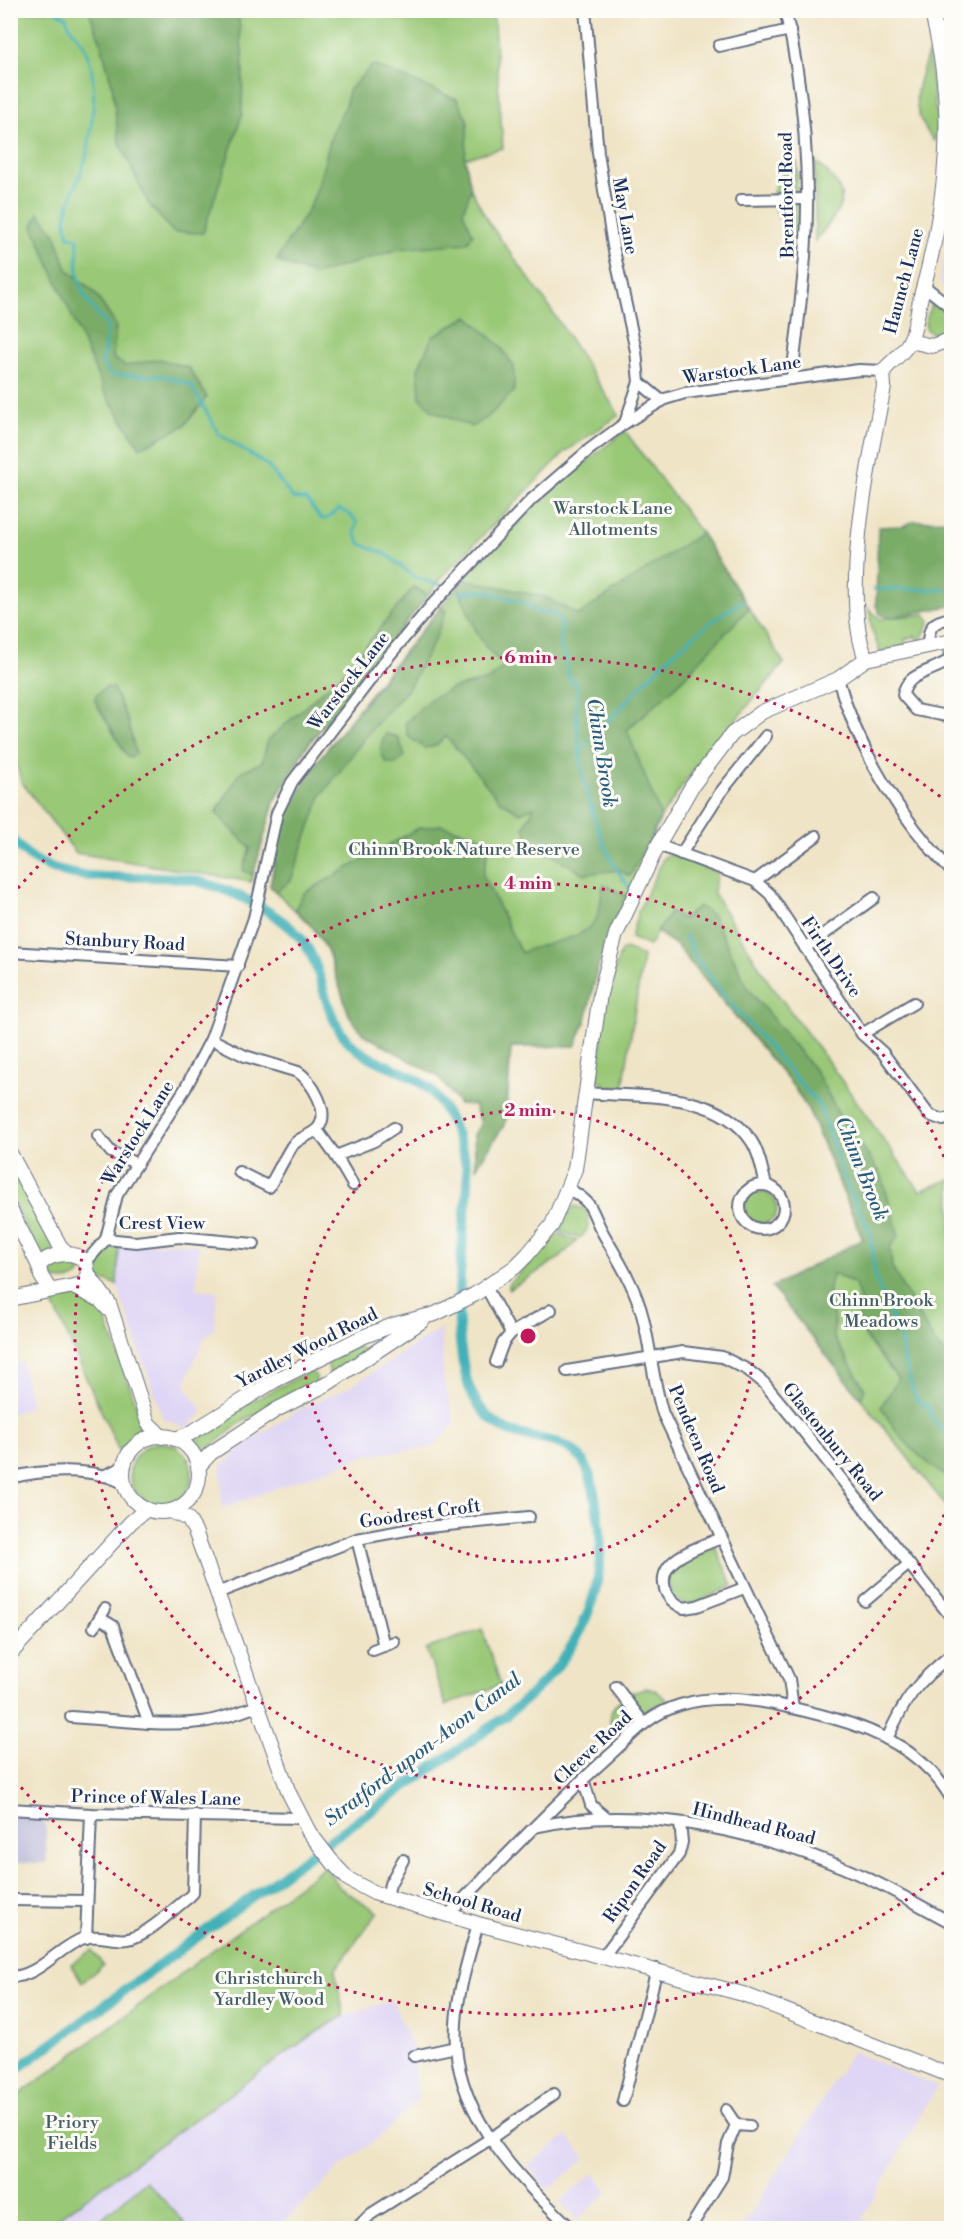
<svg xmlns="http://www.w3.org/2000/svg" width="962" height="2239" font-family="'Libre Bodoni',serif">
<rect width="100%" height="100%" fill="#fdfcf7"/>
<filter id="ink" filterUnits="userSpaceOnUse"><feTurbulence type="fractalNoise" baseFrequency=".0167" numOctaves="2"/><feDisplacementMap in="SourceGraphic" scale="12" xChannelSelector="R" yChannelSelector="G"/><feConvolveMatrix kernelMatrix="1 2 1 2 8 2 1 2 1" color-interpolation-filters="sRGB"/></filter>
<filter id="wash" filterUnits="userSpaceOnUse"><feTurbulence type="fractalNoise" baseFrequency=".008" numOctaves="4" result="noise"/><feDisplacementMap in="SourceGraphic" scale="24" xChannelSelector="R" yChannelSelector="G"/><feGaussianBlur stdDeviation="1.35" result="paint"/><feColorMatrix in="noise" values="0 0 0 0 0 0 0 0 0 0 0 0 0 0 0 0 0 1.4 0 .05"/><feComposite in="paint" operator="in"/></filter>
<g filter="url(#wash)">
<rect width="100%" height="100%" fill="#efe4c6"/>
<g fill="#dfd5f5">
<polygon points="951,227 951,294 939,281"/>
<polygon points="171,1243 199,1245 196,1289 217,1291 214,1330 206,1335 186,1380 186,1387 203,1412 186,1428 163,1418 117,1285 119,1245"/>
<polygon points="441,1328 443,1378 455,1424 432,1448 368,1455 222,1508 221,1467 247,1443 298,1410 348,1388"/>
<polygon points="22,1362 31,1406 11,1414 11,1365"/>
<polygon points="392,2000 412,2047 418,2099 385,2132 340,2167 278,2228 44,2228 309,2037 344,2016"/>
<polygon points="852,2052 937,2086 862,2219 875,2228 742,2228"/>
<polygon points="567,2136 586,2158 547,2190 528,2165"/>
<polygon points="594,2173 608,2192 577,2220 560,2202"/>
</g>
<polygon fill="#c3c1db" points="10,1813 45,1815 47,1863 11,1863"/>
<g fill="#99c876" stroke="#5a7c6a" stroke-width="1.5">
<polygon points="10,11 493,11 503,148 465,158 471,189 489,223 546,302 619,415 564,453 444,575 305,749 274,802 251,882 76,853 22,783 11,748"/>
<path d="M928 53 938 128 934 141C907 106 916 93 928 53Z"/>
<path d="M815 161C855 195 845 205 815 241Z"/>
<path d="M797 162V234C779 222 767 205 776 182 779 175 791 169 797 162Z"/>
<polygon points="933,299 951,315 951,327 933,334 927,330 925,323"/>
<polygon points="625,431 701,533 784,663 695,768 661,817 597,969 586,1020 575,1046 511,1047 506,1122 476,1168 474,1135 481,1123 474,1105 459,1104 438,1076 363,1034 349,1015 328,952 315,930 270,886 283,819 317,762 389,670 464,579 539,499"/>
<polygon points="869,609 880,619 925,614 930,621 921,640 918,641 915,636 905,639 906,645 880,652 872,630"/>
<polygon points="671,854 718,873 713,892 768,981 827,1060 920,1191 951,1179 951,1512 772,1287 863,1240 809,1111 793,1086 676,945 657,932 649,946 631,938 638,912 664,857"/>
<polygon points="625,949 643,956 623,1088 605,1086 597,1078 606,997 621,951"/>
<polygon points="10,1166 57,1250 41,1258 11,1198"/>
<circle cx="761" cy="1208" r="16"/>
<path d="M575 1206 587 1210C590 1221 589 1232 579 1238L560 1231 565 1217Z"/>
<path d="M560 1234 577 1241 558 1259 509 1290V1283C521 1274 553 1235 560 1234Z"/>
<polygon points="119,1245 117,1285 97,1278 94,1264 105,1251"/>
<path d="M66 1264 80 1268V1275C70 1283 55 1284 48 1272L50 1266Z"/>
<polygon points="50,1297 83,1297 101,1306 139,1412 139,1430 119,1451"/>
<polygon points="358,1346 364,1351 362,1356 330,1374 327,1361"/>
<polygon points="310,1371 316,1376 316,1384 244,1420 199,1456 188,1441 214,1428 243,1406"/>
<circle cx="161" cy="1474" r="31"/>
<polygon points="715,1546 733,1586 694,1604 686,1605 672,1598 666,1573 674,1564"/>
<polygon points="482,1629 501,1685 446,1705 426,1649"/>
<polygon points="645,1688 655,1690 669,1701 640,1712 625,1694"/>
<path d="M620 1700 635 1721 615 1737C608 1724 608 1710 620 1700Z"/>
<polygon points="325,1866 340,1888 378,1912 335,1970 344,2016 309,2037 44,2228 11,2228 11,2101"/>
<polygon points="92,1950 103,1965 82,1982 71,1964"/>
<polygon points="146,2181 184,2222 176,2228 90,2228"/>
</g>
<g fill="#7aac67" stroke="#4a6e62" stroke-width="1.5">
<polygon points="89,11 238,11 243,59 242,115 203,233 173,232 148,203 119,141 112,85 100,40"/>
<path d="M373 65 457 99 468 121 465 158 471 189 463 212 473 234 467 243 399 249 315 275 277 261C285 244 296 230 306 213 320 189 324 160 332 134 337 116 347 111 348 91Z"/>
<polygon points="39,213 55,233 67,269 94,292 116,325 113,358 125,366 159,359 189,368 207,397 185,425 140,448 104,391 33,226"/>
<polygon points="468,316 500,346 514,366 514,391 487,418 472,427 433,411 420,397 418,369 432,337"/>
<polygon points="951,520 951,606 888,618 880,614 876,605 878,527 902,526 915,521"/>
<path d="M701 533 749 608 679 683 627 730 661 817 630 876 619 870 584 874 530 842 524 827 534 807 520 813 499 800 446 736 435 746 424 748 408 736 405 723 430 699 453 688 489 680 505 665C478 648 470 615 458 587L464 579 545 597 578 615Z"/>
<polygon points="414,587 428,595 304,749 274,802 253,875 243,870 250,848 216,813 240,772 262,762 268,740 343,673"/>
<polygon points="441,607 446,611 435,639 408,689 370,731 321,796 291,880 276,892 270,886 283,819 317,762"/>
<polygon points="106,687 113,688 127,719 136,754 128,758 95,701 96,695"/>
<path d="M386 734 398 737 405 756 396 764 386 762C379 751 379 746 386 734Z"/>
<path d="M441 825 479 836 489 847 483 875 521 953C543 941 579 943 595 921 601 913 600 895 604 884L628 897 597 969 586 1020 575 1046 511 1047 506 1122 476 1168 474 1135 481 1123 474 1105 459 1104 438 1076 363 1034 349 1015 328 952 315 930 295 909 304 893 419 828Z"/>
<path d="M699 906 713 916 749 990 816 1072 840 1116 881 1174 899 1235 890 1247 892 1267 907 1295 935 1343 951 1358V1479C921 1462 898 1437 881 1407L898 1379 866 1338 858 1319 861 1303 855 1284 833 1273C822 1298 838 1310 833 1336L865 1389 861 1399 772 1287 863 1239 809 1111 793 1086 676 945 657 932 671 912 683 919Z"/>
</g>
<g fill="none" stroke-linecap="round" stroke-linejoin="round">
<g stroke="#40b1b8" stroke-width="3">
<path d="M54 10 66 17C72 36 79 35 85 48 99 78 93 117 88 149 84 177 57 211 69 236L78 239C76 283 77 292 108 326L102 364 111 375 164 376 191 385 219 434 268 466 293 498 307 500 320 518 326 519 339 509 349 514 357 522 355 534 361 544 386 554 416 578 444 586"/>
<polyline points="874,589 952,590"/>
<path d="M458 593 484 591 527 604 538 613 552 612 561 622V651L565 655 568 675 577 686C572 744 592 845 631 889"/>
<path d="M580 752C592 737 605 725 618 711 655 669 694 630 743 601"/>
<polyline points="685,935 696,958 727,999 819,1105 846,1183 871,1234 875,1277 901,1340 904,1361 917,1401 928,1406 934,1421 952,1437"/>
</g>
<path stroke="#40b1b8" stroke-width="10" d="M10 836C48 891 122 873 177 878 214 881 269 906 296 933 324 961 320 1004 343 1035 367 1067 414 1067 436 1097 451 1118 465 1150 468 1176 469 1191 465 1207 464 1222 461 1274 453 1321 465 1373 472 1405 493 1430 526 1436 544 1440 566 1442 579 1456 591 1469 594 1491 597 1509 607 1559 596 1610 567 1653 536 1699 485 1732 439 1763 408 1784 377 1807 346 1829 233 1909 123 1993 10 2074"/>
</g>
</g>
<g filter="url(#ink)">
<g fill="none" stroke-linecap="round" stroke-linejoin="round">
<g stroke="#656e82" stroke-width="14">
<g id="minor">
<polyline points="585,10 598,153 613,246 636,351 639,382 625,423"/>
<path d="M785 10C804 88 811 177 805 256 802 297 796 338 792 379"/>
<polyline points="719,46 790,30"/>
<polyline points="741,200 805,199"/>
<polyline points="924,286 952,308"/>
<polyline points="639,382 662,401"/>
<path d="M951 641 949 660C934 672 906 672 903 695L916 710 952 717"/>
<path d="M928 646C928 627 932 621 952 618"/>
<path d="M838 679C858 750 900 818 952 872"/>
<polyline points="658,845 755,881 770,894 862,1034 883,1053 929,1115 943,1120 952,1117"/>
<polyline points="681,854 720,793 766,736"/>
<polyline points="755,881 816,836"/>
<polyline points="805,948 874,898"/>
<polyline points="10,952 238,966"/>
<polyline points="862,1034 914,1003"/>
<path d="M211 1039 245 1056 298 1072C312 1081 331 1113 318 1128 311 1136 299 1137 292 1146 284 1159 277 1173 269 1187L239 1172"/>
<path d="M585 1093C638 1097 719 1090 752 1142 760 1154 762 1171 766 1185"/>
<polyline points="317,1130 336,1156 374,1141 394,1128"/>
<polyline points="98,1136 111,1152 137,1164"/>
<polyline points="336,1156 353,1185"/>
<circle cx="762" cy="1207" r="22"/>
<path d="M569 1189C597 1206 589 1209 604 1235 619 1261 636 1288 643 1318 651 1350 653 1382 663 1414L789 1679 793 1708"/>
<polyline points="106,1239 136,1242 179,1237 254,1244"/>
<polyline points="86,1262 106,1239 117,1195 185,1089 211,1039 254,918 277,813 292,782 383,663 431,606 531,500 590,449 625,423 665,399 685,393 859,370 883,371"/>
<polyline points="486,1287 511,1333 551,1310"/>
<polyline points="496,1362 503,1343 511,1333"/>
<polyline points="567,1371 683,1352 722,1357 748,1370 764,1383 796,1422 952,1618"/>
<polyline points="103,1476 125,1466"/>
<path d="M10 1478C43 1469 95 1467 125 1484"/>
<path d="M721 1538C699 1548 656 1558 665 1589 668 1599 675 1604 684 1608L697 1606 744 1588"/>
<polyline points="357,1539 384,1646"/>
<polyline points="217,1593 357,1539 417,1528 529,1517"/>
<polyline points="865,1601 909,1564"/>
<path d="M100 1618 113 1626 149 1723C197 1725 212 1723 257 1706"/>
<polyline points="94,1627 105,1609"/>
<polyline points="373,1650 394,1642"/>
<polyline points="616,1687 643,1722"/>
<polyline points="71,1717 149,1723"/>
<path d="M887 1739C905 1698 917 1682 952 1654"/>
<polyline points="583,1779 591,1805 604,1816"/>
<polyline points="10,1809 91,1814 301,1818"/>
<path d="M535 1827C642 1802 769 1833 867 1878 896 1891 923 1908 952 1923"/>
<polyline points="387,1897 390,1884 403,1860"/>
<polyline points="12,1900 87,1901"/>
<path d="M449 1914C502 1860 554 1805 611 1754 633 1734 649 1714 680 1705 728 1690 784 1705 832 1718 880 1731 927 1754 952 1800"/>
<path d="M478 1924C467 1963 453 2005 456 2046 461 2120 520 2180 571 2228"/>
<polyline points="86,1938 91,1814"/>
<polyline points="603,1957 679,1854 682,1842 680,1823"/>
<path d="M10 1977C39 1977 58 1947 84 1938 100 1933 119 1944 135 1937 154 1929 172 1910 188 1898L193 1893 195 1815"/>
<polyline points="414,2056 456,2047"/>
<polyline points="623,2101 657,1969"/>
<polyline points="726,2110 736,2125 750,2126"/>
<polyline points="357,2228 371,2214 490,2139 554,2094"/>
<polyline points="690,2228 722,2177 728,2144 736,2125"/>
</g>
</g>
<g stroke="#656e82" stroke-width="16">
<g id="tertiary">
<polyline points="910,341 932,346 952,339"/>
<path d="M866 659C840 594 870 456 884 387L883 371C891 362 906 351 910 340 916 329 918 308 921 296 948 200 957 107 931 10"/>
<polyline points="10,1153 60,1246 68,1254"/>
<polyline points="10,1209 39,1266"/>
<polyline points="88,1274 109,1303 148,1423 162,1437"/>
<polyline points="75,1288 100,1300 108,1309"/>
<path d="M10 1299 83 1284 88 1274 86 1262C74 1250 50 1252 39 1266L41 1276 50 1290"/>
<circle cx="161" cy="1474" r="38"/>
<polyline points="175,1439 189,1434 274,1381 362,1337 396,1324 435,1314 474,1295 515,1267 527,1255 552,1225 575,1169 600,994 616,934 658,845 692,786 732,734 762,712 838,679 866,659 952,641"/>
<polyline points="198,1467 211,1453 276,1410 327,1384 422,1321"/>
<polyline points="170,1511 188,1519 195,1531 289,1793 309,1832 334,1864 348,1879 374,1893 478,1924 743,1994 952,2076"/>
<polyline points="10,1654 131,1522 147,1509"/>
</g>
</g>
<use href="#minor" stroke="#fff" stroke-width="10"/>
<use href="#tertiary" stroke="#fff" stroke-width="14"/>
</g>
</g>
<g fill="none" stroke="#c2185b" stroke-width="3" stroke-dasharray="3 6">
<circle cx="528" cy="1336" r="226"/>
<path d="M951 1498A453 453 0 1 1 951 1174"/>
<path d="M951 1867A679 679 0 0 1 12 1777M12 895A679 679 0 0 1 951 805"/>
</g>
<g text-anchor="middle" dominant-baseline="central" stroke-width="6" stroke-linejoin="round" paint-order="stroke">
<g font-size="18" fill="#1b2f5e" stroke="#fdfcf7">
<text transform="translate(787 195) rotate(-91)">Brentford Road</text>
<text transform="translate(625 216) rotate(80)">May Lane</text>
<text transform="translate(904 281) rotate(-75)">Haunch Lane</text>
<text transform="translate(742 370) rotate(-8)">Warstock Lane</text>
<text transform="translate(349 681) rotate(-52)">Warstock Lane</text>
<text transform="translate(125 942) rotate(3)">Stanbury Road</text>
<text transform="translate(831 957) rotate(56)">Firth Drive</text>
<text transform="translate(138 1133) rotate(-58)">Warstock Lane</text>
<text x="162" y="1223">Crest View</text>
<text transform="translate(307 1348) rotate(-27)">Yardley Wood Road</text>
<text transform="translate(696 1439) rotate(67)">Pendeen Road</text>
<text transform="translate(832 1442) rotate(51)">Glastonbury Road</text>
<text transform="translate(420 1514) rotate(-8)">Goodrest Croft</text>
<text transform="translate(593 1748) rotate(-43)">Cleeve Road</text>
<text transform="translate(156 1798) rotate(1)">Prince of Wales Lane</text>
<text transform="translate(754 1824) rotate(14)">Hindhead Road</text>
<text transform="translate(635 1882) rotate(-55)">Ripon Road</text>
<text transform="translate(472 1903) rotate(16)">School Road</text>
</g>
<g font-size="18" fill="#415d65" stroke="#fdfcf7">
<text x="613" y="508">Warstock Lane<tspan x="613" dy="21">Allotments</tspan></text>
<text x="464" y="849">Chinn Brook Nature Reserve</text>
<text x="881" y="1300">Chinn Brook<tspan x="881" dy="21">Meadows</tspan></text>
<text x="269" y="1978">Christchurch<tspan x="269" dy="21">Yardley Wood</tspan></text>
<text x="72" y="2122">Priory<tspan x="72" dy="21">Fields</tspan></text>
</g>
<g font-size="20" font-style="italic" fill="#285c7e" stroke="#fdfcf7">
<text transform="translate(601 753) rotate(81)">Chinn Brook</text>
<text transform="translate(861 1169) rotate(68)">Chinn Brook</text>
<text transform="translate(423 1750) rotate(-37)">Stratford-upon-Avon Canal</text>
</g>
</g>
<circle cx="528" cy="1336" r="9" fill="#c2185b" stroke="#fdfcf7" stroke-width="3"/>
<g font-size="18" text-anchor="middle" font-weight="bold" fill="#c2185b" stroke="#fdfcf7" stroke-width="6" stroke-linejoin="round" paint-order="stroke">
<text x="528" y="663">6 min</text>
<text x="528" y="889">4 min</text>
<text x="528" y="1116">2 min</text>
</g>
<rect width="962" height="2239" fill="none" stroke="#fdfcf7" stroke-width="36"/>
</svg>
